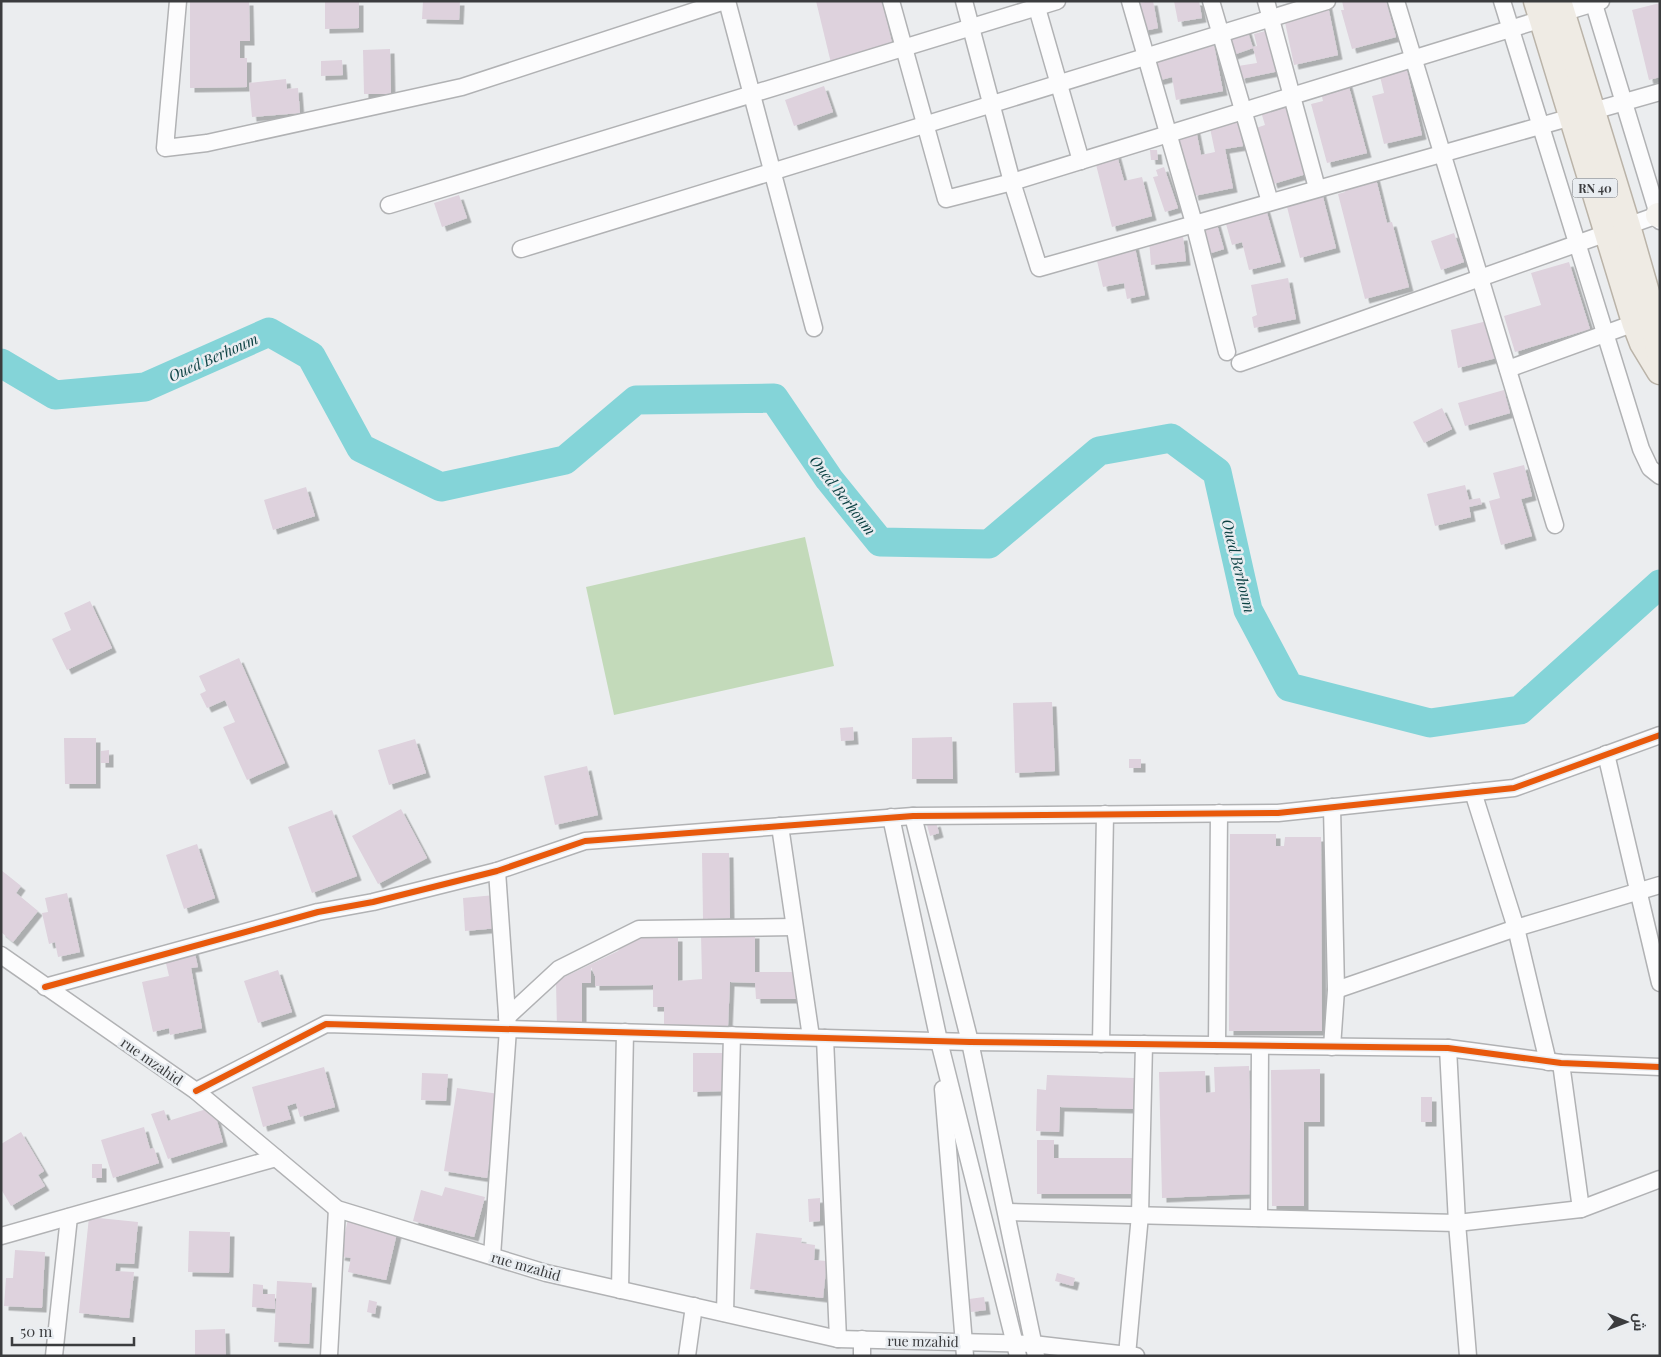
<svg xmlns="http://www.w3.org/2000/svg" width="1661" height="1357" font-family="'Playfair Display',Cairo,serif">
<defs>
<filter id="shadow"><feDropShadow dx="4.5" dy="4.5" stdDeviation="0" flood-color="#0004"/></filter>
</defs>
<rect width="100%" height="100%" fill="#ebedef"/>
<polygon fill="#c3daba" points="805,537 834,666 614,715 586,587"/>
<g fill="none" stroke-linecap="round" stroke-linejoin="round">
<polyline stroke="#84d4d8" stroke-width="29" points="1,363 55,395 145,387 269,332 311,356 361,448 441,487 565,460 636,400 774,398 829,479 880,542 989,544 1099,451 1171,438 1217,472 1248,610 1289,687 1430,723 1520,710 1660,584"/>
</g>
<g fill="#ded2dd" filter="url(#shadow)">
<polygon points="190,1 249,1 250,41 240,41 240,58 247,58 247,87 190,88"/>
<polygon points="325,1 359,1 359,28 325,29"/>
<polygon points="423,1 460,1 459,20 422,19"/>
<polygon points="816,1 882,1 893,47 831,63"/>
<polygon points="1153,1 1158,28 1144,31 1138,3"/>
<polygon points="1174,1 1199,1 1202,18 1178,22"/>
<polygon points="1327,1 1338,55 1294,65 1282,8"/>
<polygon points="1342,1 1386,1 1396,37 1352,49 1341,10 1344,10"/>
<polygon points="1660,3 1660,77 1649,80 1632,10"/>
<polygon points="1245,23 1253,48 1233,55 1225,30"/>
<polygon points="1269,30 1279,71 1241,79 1238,66 1257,63 1253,47 1257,46 1254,34"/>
<polygon points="1213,40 1223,91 1176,100 1172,77 1157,81 1152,51"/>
<polygon points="390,49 391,94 364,94 363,50"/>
<polygon points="1404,58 1422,135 1384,144 1372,96 1384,93 1377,64"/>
<polygon points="342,60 343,75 321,76 321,61"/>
<polygon points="1346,76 1367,153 1327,163 1311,104 1323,101 1319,84"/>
<polygon points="286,79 287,89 298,88 300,113 252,117 249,83"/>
<polygon points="824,86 833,112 794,126 785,100"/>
<polygon points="1289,93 1313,172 1273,184 1256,128 1265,125 1258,102"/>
<polygon points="1235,108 1243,146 1225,149 1233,188 1194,196 1189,169 1184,170 1175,124 1194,120 1201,155 1215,152 1207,114"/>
<polygon points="1115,148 1124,181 1142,177 1152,216 1112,227 1093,153"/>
<polygon points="1150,150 1157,150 1158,160 1151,160"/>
<polygon points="1164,167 1178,208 1165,212 1153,177 1158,176 1156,170"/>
<polygon points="1375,175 1387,223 1392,222 1409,287 1365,299 1338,194 1345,192 1343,183"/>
<polygon points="1321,189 1336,248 1300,258 1285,199"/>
<polygon points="459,195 467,218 442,227 434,203"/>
<polygon points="1265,206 1281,262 1249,270 1242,242 1232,245 1224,217"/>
<polygon points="1216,221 1224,249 1208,254 1199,227"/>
<polygon points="1454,233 1464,262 1441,270 1431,241"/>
<polygon points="1183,236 1186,261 1151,265 1149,239"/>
<polygon points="1134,243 1145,295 1127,299 1124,283 1103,287 1095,252"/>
<polygon points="1569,262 1590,329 1515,352 1504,316 1541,305 1531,273"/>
<polygon points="1288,278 1296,319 1254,328 1252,317 1257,315 1251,285"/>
<polygon points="1491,320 1500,357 1458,368 1451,330"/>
<polygon points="1504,390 1510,413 1465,426 1458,403"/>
<polygon points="1442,408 1452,429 1424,443 1413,422"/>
<polygon points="1524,465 1532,496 1521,499 1532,536 1501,545 1489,501 1500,498 1493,473"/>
<polygon points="1465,485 1469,500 1480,498 1482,504 1469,507 1471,517 1435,526 1427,494"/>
<polygon points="306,487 315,516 273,530 264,500"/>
<polygon points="90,601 112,648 67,670 52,639 71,630 64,613"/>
<polygon points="239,658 285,763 247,780 223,727 235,722 225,700 207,708 200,694 206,691 199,676"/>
<polygon points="1052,702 1055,771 1015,773 1013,703"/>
<polygon points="853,727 854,740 841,741 840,728"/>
<polygon points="952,737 953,779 912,779 912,738"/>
<polygon points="64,738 96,738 96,784 65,784"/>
<polygon points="415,739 426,773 389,785 378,750"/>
<polygon points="109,750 109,763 101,763 101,751"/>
<rect x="1129" y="759" width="12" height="9"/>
<polygon points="587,766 598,815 555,825 544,776"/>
<polygon points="401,809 427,858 378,884 352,836"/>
<polygon points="332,810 357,876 312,893 288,827"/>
<polygon points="936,822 939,833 930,836 927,825"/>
<polygon points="1230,834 1276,834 1276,846 1284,846 1285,837 1321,837 1322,1031 1229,1031"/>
<polygon points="197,844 215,898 184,909 166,855"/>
<polygon points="702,853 729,853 730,918 703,919"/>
<polygon points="1,870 21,886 16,893 38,911 13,942 1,932"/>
<polygon points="67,893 80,952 58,957 55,942 49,944 42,913 48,912 45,898"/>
<polygon points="495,895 498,928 465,931 463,898"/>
<polygon points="701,934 755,934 755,972 793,972 797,999 756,999 755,983 730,982 728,1026 664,1026 664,1007 653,1007 653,985 595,986 595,976 591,967 591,983 582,983 582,1029 557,1029 556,981 618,951 628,937 678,937 678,981 702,979"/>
<polygon points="193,945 198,967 191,968 202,1028 170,1035 169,1028 153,1032 142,982 169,976 163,951"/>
<polygon points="278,970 292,1012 258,1023 244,981"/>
<polygon points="693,1053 723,1053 723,1091 693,1092"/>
<polygon points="1249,1066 1252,1194 1162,1198 1159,1072 1205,1071 1206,1093 1215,1092 1214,1067"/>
<polygon points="324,1067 335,1107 300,1117 296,1103 287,1106 291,1119 263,1127 252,1087"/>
<polygon points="1320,1069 1320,1122 1304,1122 1304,1206 1272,1206 1271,1070"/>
<polygon points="422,1073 448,1074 446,1101 421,1100"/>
<polygon points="1047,1075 1134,1078 1133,1109 1060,1107 1059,1132 1036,1131 1037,1089 1046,1090"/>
<polygon points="457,1088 499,1094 487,1178 444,1171"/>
<rect x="1421" y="1097" width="11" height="25"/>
<polygon points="213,1107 223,1142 168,1159 151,1114 164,1110 168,1121"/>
<polygon points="144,1127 150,1149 154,1148 159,1163 113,1178 101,1140"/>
<polygon points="21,1132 44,1171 38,1175 45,1186 11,1206 1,1189 1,1144"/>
<polygon points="1037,1140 1054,1140 1054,1158 1132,1158 1132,1194 1037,1194"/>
<rect x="92" y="1164" width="10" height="14"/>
<polygon points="445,1187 485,1197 474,1237 413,1221 421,1190 442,1196"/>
<polygon points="820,1198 820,1221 809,1222 808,1199"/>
<polygon points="89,1217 138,1222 134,1264 116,1263 115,1271 134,1272 129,1318 79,1313"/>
<polygon points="348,1219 397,1233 386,1280 348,1272 351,1258 340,1256"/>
<polygon points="189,1231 230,1232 229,1273 188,1272"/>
<polygon points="756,1233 802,1238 801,1243 815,1245 814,1260 827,1261 823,1298 750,1289"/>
<polygon points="15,1250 45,1252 42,1308 4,1306 6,1278 13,1278"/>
<polygon points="1057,1273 1075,1278 1073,1286 1055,1281"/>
<polygon points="277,1281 312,1283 309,1344 274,1342"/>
<polygon points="253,1284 263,1285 263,1294 275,1294 275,1309 252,1307"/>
<polygon points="984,1297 986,1310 971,1312 969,1299"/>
<polygon points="369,1300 377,1302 375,1314 367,1312"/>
<polygon points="225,1329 226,1356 195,1356 195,1330"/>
</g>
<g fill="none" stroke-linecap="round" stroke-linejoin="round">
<g stroke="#b1b2b4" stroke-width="19">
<g id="street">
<polyline points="178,1 165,148 207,143 462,87 725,1"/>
<polyline points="727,1 814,328"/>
<polyline points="891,1 946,199 1012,182 1601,1"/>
<polyline points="964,1 1012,182 1039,268 1660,92"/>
<polyline points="1035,1 1081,161"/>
<polyline points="1130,1 1194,223 1227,352"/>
<polyline points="1211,1 1270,202"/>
<polyline points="1266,1 1317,188"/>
<polyline points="1396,1 1555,525"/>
<polyline points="1502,1 1641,449 1650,468 1660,476"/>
<polyline points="1593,1 1660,221"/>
<polyline points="389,205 1057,1"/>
<polyline points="521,249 1327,1"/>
<polyline points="1240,363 1658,215"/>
<polyline points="1508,369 1643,320"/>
<polyline points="1606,754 1660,983"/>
<polyline points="1473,792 1516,928 1548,1062"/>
<polyline points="1332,807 1336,990 1332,1047"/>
<polyline points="913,816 970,1042 1036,1356"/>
<polyline points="891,817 939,1041 1018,1356"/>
<polyline points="780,826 811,1037"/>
<polyline points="1,955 196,1091 337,1209 546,1273 838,1339 1033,1344 1136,1356"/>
<polyline points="45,987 318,912 373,902 497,871 585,841 913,816 1278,813 1514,788 1660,735"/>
<polyline points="1336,990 1516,928 1660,885"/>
<polyline points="507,1017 559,969 639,929 794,927"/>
<polyline points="825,1038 838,1339"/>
<polyline points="1101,1044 1105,814"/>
<polyline points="1217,1045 1219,813"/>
<polyline points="1448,1048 1457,1223 1468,1356"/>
<polyline points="1561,1063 1581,1209"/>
<polyline points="943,1089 965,1356"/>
<polyline points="196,1091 326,1024 970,1042 1448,1048 1561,1063 1660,1067"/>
<polyline points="1007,1212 1457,1223 1581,1209 1660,1179"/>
<polyline points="1259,1218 1260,1046"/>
<polyline points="1,1236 276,1158"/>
<polyline points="492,1256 508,1029 497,871"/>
<polyline points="620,1290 625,1032"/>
<polyline points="725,1313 732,1035"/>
<polyline points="862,1339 862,1356"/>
<polyline points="1127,1355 1140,1215 1144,1044"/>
<polyline points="54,1356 69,1217"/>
<polyline points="329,1356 337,1209"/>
<polyline points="687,1356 694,1306"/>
</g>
</g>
<g stroke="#b1b2b4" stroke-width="26">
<polyline id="secondary" points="1658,215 1660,215"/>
</g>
<g stroke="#bab3a8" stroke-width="29">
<g id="primary">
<polyline points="1537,1 1635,322 1643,343 1660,371"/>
<polyline points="1558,1 1627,226 1653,317 1660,354"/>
</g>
</g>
<use href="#street" stroke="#fcfcfd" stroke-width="16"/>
<use href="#secondary" stroke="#f6f4f0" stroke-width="24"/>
<use href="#primary" stroke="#efebe4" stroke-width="26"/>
<g stroke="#e9edf1" stroke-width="9">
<g id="cycleway">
<polyline points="45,987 318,912 373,902 497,871 585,841 913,816 1278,813 1514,788 1660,735"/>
<polyline points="196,1091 326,1024 970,1042 1448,1048 1561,1063 1660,1067"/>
</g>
</g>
<use href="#cycleway" stroke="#e8590c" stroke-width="6"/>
</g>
<g text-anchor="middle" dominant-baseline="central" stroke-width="5" stroke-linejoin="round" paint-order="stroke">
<rect fill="#e9edf1" stroke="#6f7174" stroke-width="1" x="1572.5" y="178.5" width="45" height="19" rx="4"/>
<g font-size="12" font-weight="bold" fill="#3b3c3e">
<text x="1595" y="188">RN 40</text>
</g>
<g font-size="14" fill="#3b3c3e" stroke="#e9edf1">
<text transform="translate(152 1061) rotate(35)">rue mzahid</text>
<text transform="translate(526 1266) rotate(16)">rue mzahid</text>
<text transform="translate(923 1341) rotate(1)">rue mzahid</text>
</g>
<g font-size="15" font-style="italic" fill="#0d4244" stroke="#e9edf1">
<text transform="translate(213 357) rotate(-24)">Oued Berhoum</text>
<text transform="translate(843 495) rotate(52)">Oued Berhoum</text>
<text transform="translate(1239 566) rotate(76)">Oued Berhoum</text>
</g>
</g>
<rect width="1661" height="1357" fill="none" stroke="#3b3c3e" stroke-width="5"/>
<g transform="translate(1626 1322) rotate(91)" stroke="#e9edf1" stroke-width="4" paint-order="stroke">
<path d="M0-4L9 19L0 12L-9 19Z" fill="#3b3c3e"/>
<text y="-8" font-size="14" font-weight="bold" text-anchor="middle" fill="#3b3c3e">ش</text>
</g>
<path d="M12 1337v8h122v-8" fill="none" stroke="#3b3c3e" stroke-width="2.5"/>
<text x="20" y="1337" font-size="15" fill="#3b3c3e" stroke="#e9edf1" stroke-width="4" paint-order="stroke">50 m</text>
</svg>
